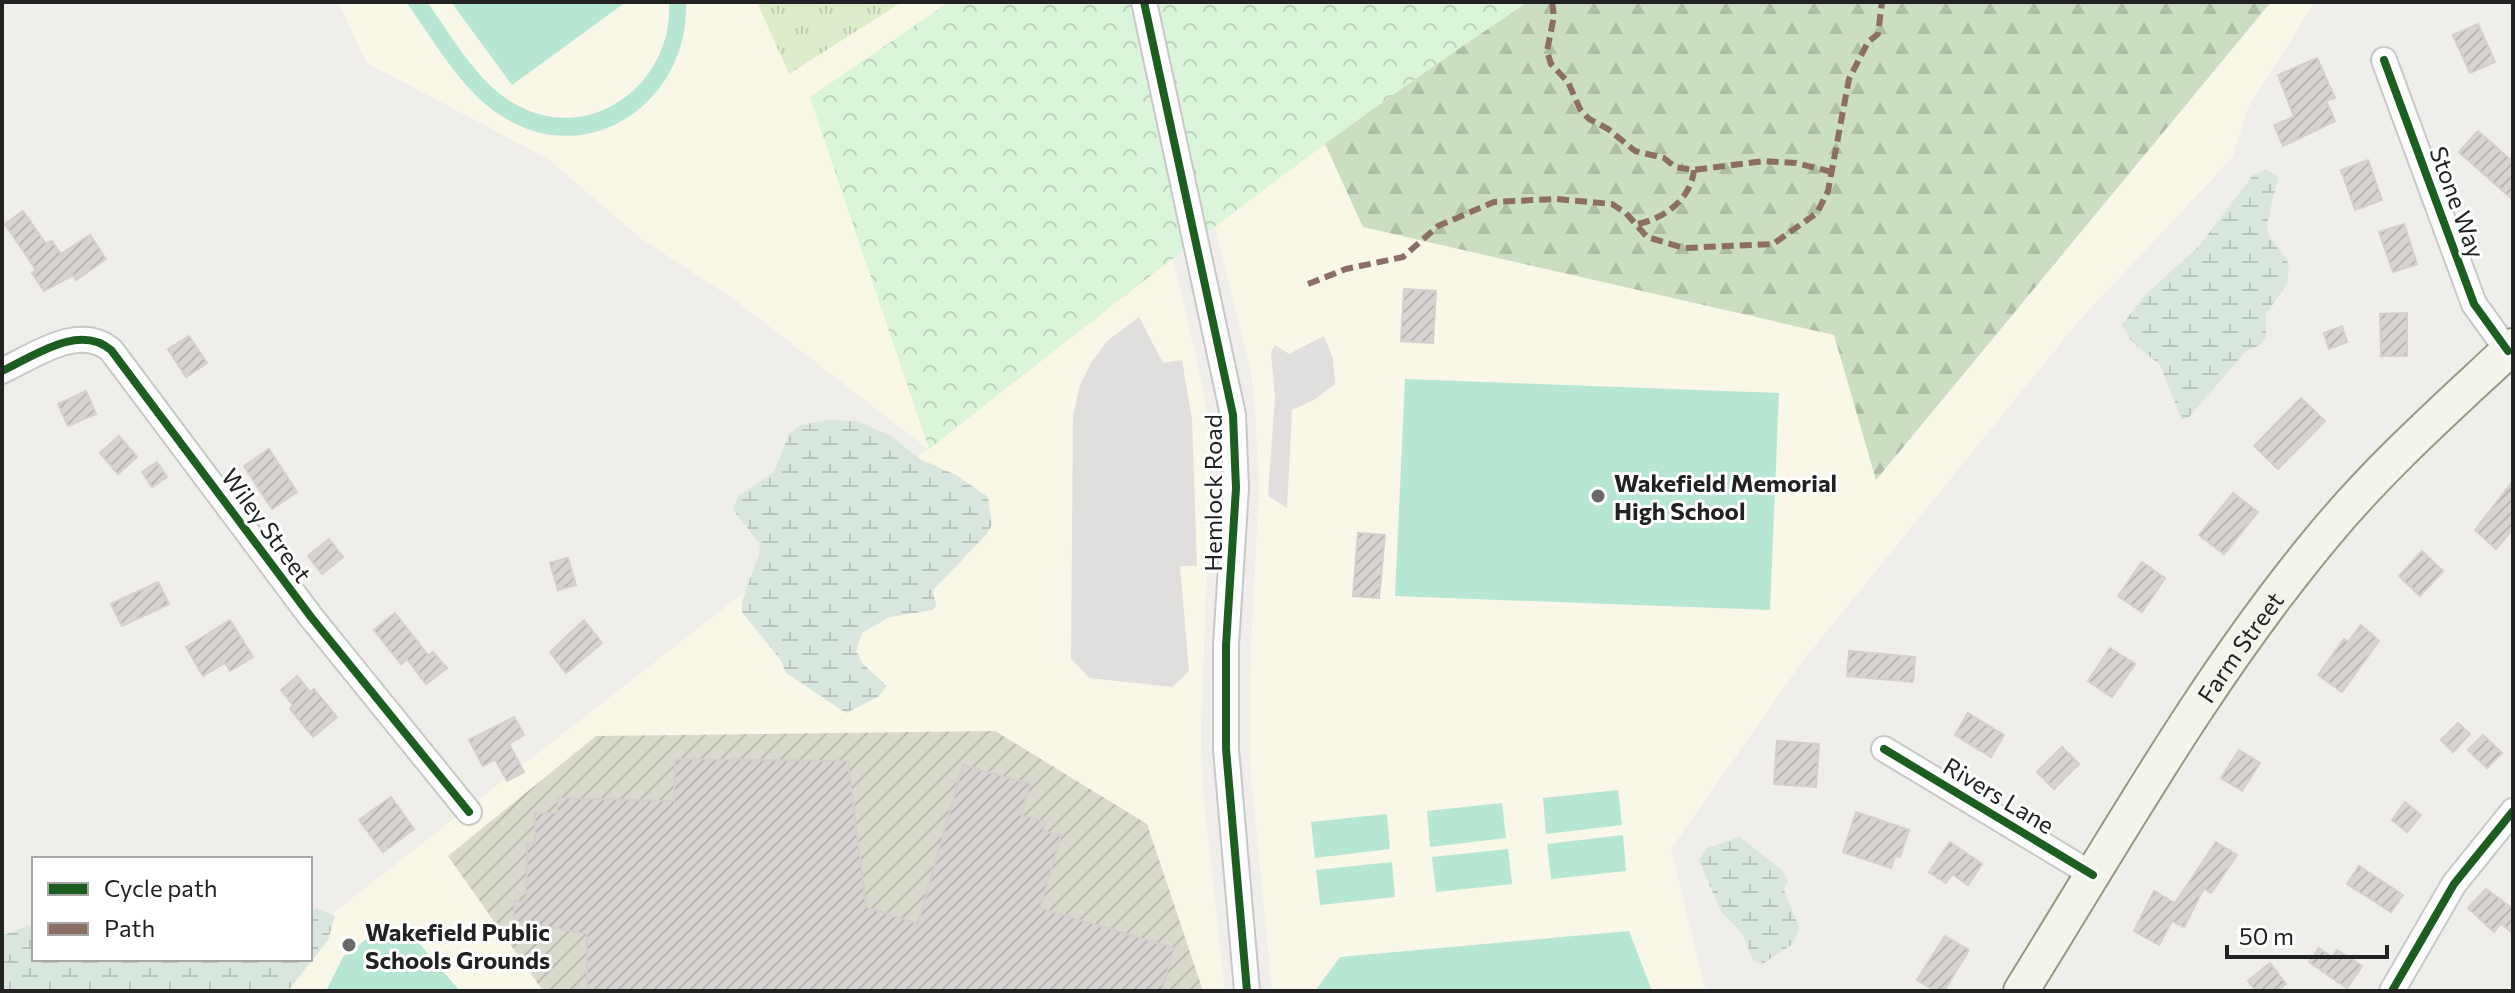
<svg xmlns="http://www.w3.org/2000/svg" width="2515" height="993" font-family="Commissioner,sans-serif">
<defs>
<pattern id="construction-furrows" width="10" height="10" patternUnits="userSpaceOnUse" patternTransform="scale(2)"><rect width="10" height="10" fill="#d9d9cd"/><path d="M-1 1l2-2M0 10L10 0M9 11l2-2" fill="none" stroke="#babab0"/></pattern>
<pattern id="grass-tufts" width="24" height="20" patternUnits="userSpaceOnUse" patternTransform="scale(2)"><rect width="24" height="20" fill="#ddeccb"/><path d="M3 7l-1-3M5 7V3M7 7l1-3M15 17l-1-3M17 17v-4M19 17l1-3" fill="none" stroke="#bdcaae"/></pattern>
<pattern id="forest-firs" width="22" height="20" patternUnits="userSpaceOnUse" patternTransform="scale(2)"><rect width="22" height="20" fill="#cbdec1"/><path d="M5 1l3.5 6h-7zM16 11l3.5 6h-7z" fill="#aebea6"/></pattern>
<pattern id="wetland-marsh" width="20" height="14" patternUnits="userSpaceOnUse" patternTransform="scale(2)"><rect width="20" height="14" fill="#d9e6de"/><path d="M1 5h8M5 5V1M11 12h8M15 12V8" fill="none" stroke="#bac5be"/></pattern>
<pattern id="park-crowns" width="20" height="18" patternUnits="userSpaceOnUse" patternTransform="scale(2)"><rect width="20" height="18" fill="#daf5da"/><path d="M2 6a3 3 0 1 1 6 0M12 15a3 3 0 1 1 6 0" fill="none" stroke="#bbd2bb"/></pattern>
<pattern id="building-hatch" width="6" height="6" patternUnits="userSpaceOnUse" patternTransform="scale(2)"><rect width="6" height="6" fill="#d7d4d2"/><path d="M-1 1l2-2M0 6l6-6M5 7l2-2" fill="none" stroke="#b8b6b4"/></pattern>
</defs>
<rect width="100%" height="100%" fill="#f0eeeb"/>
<g fill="#f8f7e8">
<polygon points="338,2 949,2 810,98 929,449 1173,258 1204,392 1208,434 1210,497 1201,727 1202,781 1225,991 228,991 310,959 310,931 928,449 739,303 639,237 548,159 367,63"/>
<polygon points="1528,2 2315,2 2249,106 2232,158 2077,323 1802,662 1671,849 1706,991 1272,991 1250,765 1250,672 1259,483 1255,411 1251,372 1215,227 1413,78"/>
</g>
<polygon fill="url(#construction-furrows)" points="995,731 1147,824 1203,991 543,991 448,856 596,736"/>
<polygon fill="url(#grass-tufts)" points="757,2 902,2 789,74"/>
<polygon fill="url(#forest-firs)" points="1260,2 2271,2 1876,480 1834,335 1363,227"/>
<g fill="url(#wetland-marsh)">
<polygon points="2266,169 2278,177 2267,224 2269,237 2287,259 2289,270 2287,284 2266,314 2266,337 2260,345 2246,351 2189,417 2182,420 2160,365 2131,341 2122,325 2144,296 2199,246 2253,175"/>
<polygon points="826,420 857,421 891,436 920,459 956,475 988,497 992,525 986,535 933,590 936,606 933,610 890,617 862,633 856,651 863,664 887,686 878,697 846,713 786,673 780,659 742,612 742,601 759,554 760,544 733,510 738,496 774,472 789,434 801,425"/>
<polygon points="1740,837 1783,871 1788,882 1784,890 1799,927 1794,943 1762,964 1754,962 1742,933 1721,912 1699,860 1707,848"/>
<polygon points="316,908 335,916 328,940 288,991 2,991 2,936 34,923 34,959 310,959 310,911"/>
</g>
<path fill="url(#park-crowns)" d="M949 2H1528C1320 140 1125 295 929 449L810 97Z"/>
<g fill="#b7e6d2">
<path d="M406 2H427C452 36 477 83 515 104 590 147 674 83 669 2H686C690 101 588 173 500 115 461 90 433 39 406 2Z"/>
<polygon points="451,2 626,2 512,85"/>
<polygon points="1405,379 1779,393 1770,610 1395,596"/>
<polygon points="1618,790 1622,825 1546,834 1543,798"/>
<polygon points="1502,803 1506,838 1430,847 1427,811"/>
<polygon points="1387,814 1390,849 1315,858 1311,822"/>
<polygon points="1623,835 1626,871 1551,879 1547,844"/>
<polygon points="1508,849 1512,884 1436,892 1432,857"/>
<polygon points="1392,862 1395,897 1320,905 1316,870"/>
<polygon points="385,925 418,942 460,991 326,991 343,957"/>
<polygon points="1629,931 1652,991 1315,991 1340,957"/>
</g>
<g fill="#e0dfde">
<polygon points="1139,317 1163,363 1182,360 1192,420 1197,566 1180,566 1189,671 1172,687 1089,678 1071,658 1073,416 1080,385 1091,363 1107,341"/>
<polygon points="1324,336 1333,359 1335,384 1314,400 1292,410 1287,508 1268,496 1275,396 1271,352 1275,345 1289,354"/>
</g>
<g fill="url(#building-hatch)" stroke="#d3d0cc" stroke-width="2">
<polygon points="2478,24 2495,62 2470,73 2453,35"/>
<polygon points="2317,58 2335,98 2326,101 2335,121 2283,146 2274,125 2294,117 2278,75"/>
<polygon points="2478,131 2513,162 2513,200 2459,152"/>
<polygon points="2368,160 2382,200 2355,210 2341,170"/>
<polygon points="23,211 46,244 52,241 61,254 90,235 106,259 76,280 73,275 44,291 32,273 36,270 5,224"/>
<polygon points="2404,224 2417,264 2393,272 2379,232"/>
<polygon points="1404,289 1436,291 1433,343 1401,341"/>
<polygon points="2407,313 2407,356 2381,356 2380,314"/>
<polygon points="2342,326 2347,342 2329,349 2324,333"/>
<polygon points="189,336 207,363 186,377 168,349"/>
<polygon points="86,391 96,414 68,426 58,404"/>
<polygon points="2301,398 2325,421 2278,469 2254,446"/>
<polygon points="119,436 137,457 118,474 100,453"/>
<polygon points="269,449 297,492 272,509 244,466"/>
<polygon points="157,462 167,477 152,487 142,472"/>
<polygon points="2513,481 2513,529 2496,549 2475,530"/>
<polygon points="2233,493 2258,512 2224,554 2199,535"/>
<polygon points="1358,533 1385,535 1379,598 1353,596"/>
<polygon points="329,539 343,557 322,574 308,556"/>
<polygon points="2422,551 2443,571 2420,596 2399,576"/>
<polygon points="568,558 576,585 558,590 550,563"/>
<polygon points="2142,562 2165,578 2142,612 2118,596"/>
<polygon points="158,582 169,604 122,626 111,604"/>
<polygon points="395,613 428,655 433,652 447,668 426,684 407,659 401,664 374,630"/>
<polygon points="230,620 253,657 230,671 225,663 203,676 186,647"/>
<polygon points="584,620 602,643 566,673 550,652"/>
<polygon points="2361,625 2379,641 2342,692 2318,675 2344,639 2348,642"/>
<polygon points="2110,648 2135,664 2112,697 2088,681"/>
<polygon points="1849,651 1915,657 1913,682 1847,676"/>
<polygon points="297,676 310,692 314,689 337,717 313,737 290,709 293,705 281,690"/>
<polygon points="1968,713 2004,735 1991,757 1955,735"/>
<polygon points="514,717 524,735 509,744 524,772 507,781 495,759 483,766 469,740"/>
<polygon points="2458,723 2470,734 2453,752 2441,740"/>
<polygon points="2483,735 2502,753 2487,768 2468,750"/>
<polygon points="1777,741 1819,744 1816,787 1774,784"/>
<polygon points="2062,747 2079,764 2054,789 2037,772"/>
<polygon points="2239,750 2260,763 2242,791 2221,778"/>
<polygon points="675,759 848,761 866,907 918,924 963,765 1030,784 1021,815 1045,822 1043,831 1061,835 1040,908 1174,948 1162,991 587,991 587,934 514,921 514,901 526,901 527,843 535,843 535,813 557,813 558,798 674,801"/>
<polygon points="391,797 414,829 383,852 359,820"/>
<polygon points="2405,802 2421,815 2407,832 2392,820"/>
<polygon points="1856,812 1909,830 1900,857 1895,856 1891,868 1843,852"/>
<polygon points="1950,842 1982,864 1968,885 1952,874 1946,883 1929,872"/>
<polygon points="2216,842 2237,855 2211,893 2204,888 2184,927 2172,921 2159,945 2134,931 2154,891 2175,903"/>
<polygon points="2359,866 2403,895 2391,912 2347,884"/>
<polygon points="2486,889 2513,909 2513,934 2501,923 2494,932 2468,908"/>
<polygon points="1945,936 1969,950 1944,991 1935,991 1917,980"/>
<polygon points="2319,948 2332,957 2337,950 2362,966 2347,988 2309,962"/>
<polygon points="2270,963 2286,984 2277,991 2256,991 2248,981"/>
</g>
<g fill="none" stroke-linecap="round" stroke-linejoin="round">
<g stroke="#c9c8c7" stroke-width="28">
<g id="minor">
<polyline points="1144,2 1233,415 1236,488 1226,645 1226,749 1247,991"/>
<polyline points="2384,60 2474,304 2508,351"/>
<path d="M2 371C34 356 79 323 111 350L311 617 469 812"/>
<polyline points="1884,749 2093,875"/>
<polyline points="2392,991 2454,884 2513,811"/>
</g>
</g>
<g stroke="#999a82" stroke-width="38">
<g id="secondary">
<path id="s1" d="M2021 991C2117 837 2207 675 2324 535 2381 466 2448 407 2513 346"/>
</g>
</g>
<use href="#minor" stroke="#fdfcfc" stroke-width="24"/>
<use href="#secondary" stroke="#f4f4ed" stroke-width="34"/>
<g stroke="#8d6e63" stroke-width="6" stroke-dasharray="12 6" stroke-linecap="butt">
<polyline points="1552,2 1554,16 1547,51 1551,64 1568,82 1580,109 1589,119 1608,129 1635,151 1664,158 1675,167 1694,170 1764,161 1796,163 1832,172"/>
<path d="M1638 224C1665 218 1691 199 1694 170"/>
<polyline points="1308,284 1346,269 1403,257 1438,226 1494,202 1556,199 1612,204 1626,213 1647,237 1684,248 1773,244 1817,213 1828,191 1849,79 1868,42 1878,34 1882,2"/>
</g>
<g stroke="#fff" stroke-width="13">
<g id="cycleway">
<polyline points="1144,2 1233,415 1236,488 1226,645 1226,749 1247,991"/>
<polyline points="2384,60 2474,304 2508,351"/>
<path d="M2 371C34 356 79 323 111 350L311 617 469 812"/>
<polyline points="1884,749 2093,875"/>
<polyline points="2392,991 2454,884 2513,811"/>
</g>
</g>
<use href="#cycleway" stroke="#1b5e20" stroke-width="8"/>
</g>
<g fill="#6a6968" stroke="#fff" stroke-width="3">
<circle cx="1598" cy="496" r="8"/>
<circle cx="349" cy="945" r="8"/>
</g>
<g text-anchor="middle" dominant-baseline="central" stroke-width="6" stroke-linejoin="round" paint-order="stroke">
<g font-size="24" fill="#222" stroke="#fff">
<text transform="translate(2458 202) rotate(70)">Stone Way</text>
<text transform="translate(1212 493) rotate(-90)">Hemlock Road</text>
<text transform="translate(267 525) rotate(54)">Wiley Street</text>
<text stroke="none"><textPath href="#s1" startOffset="408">Farm Street</textPath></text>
<text transform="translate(1999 795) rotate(31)">Rivers Lane</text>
</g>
<g font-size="24" font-weight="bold" fill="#222" stroke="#fff" text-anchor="start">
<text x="1614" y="482">Wakefield Memorial<tspan x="1614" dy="28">High School</tspan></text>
<text x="365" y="931">Wakefield Public<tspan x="365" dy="28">Schools Grounds</tspan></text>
</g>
</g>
<rect width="2515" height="993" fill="none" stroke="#222222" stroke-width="8"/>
<rect x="32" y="857" width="280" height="104" fill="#ffffff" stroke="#a7a7a7" stroke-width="2"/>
<rect x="48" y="883" width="40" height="12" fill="#1b5e20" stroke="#a7a7a7" stroke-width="2"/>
<text x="104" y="897" font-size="24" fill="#222222">Cycle path</text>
<rect x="48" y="923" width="40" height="12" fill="#8d6e63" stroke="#a7a7a7" stroke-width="2"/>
<text x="104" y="937" font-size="24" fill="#222222">Path</text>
<path d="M2227 945v12h160v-12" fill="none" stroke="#222222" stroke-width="4"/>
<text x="2239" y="945" font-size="24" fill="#222222" stroke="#ffffff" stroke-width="6" paint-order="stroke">50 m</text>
</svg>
